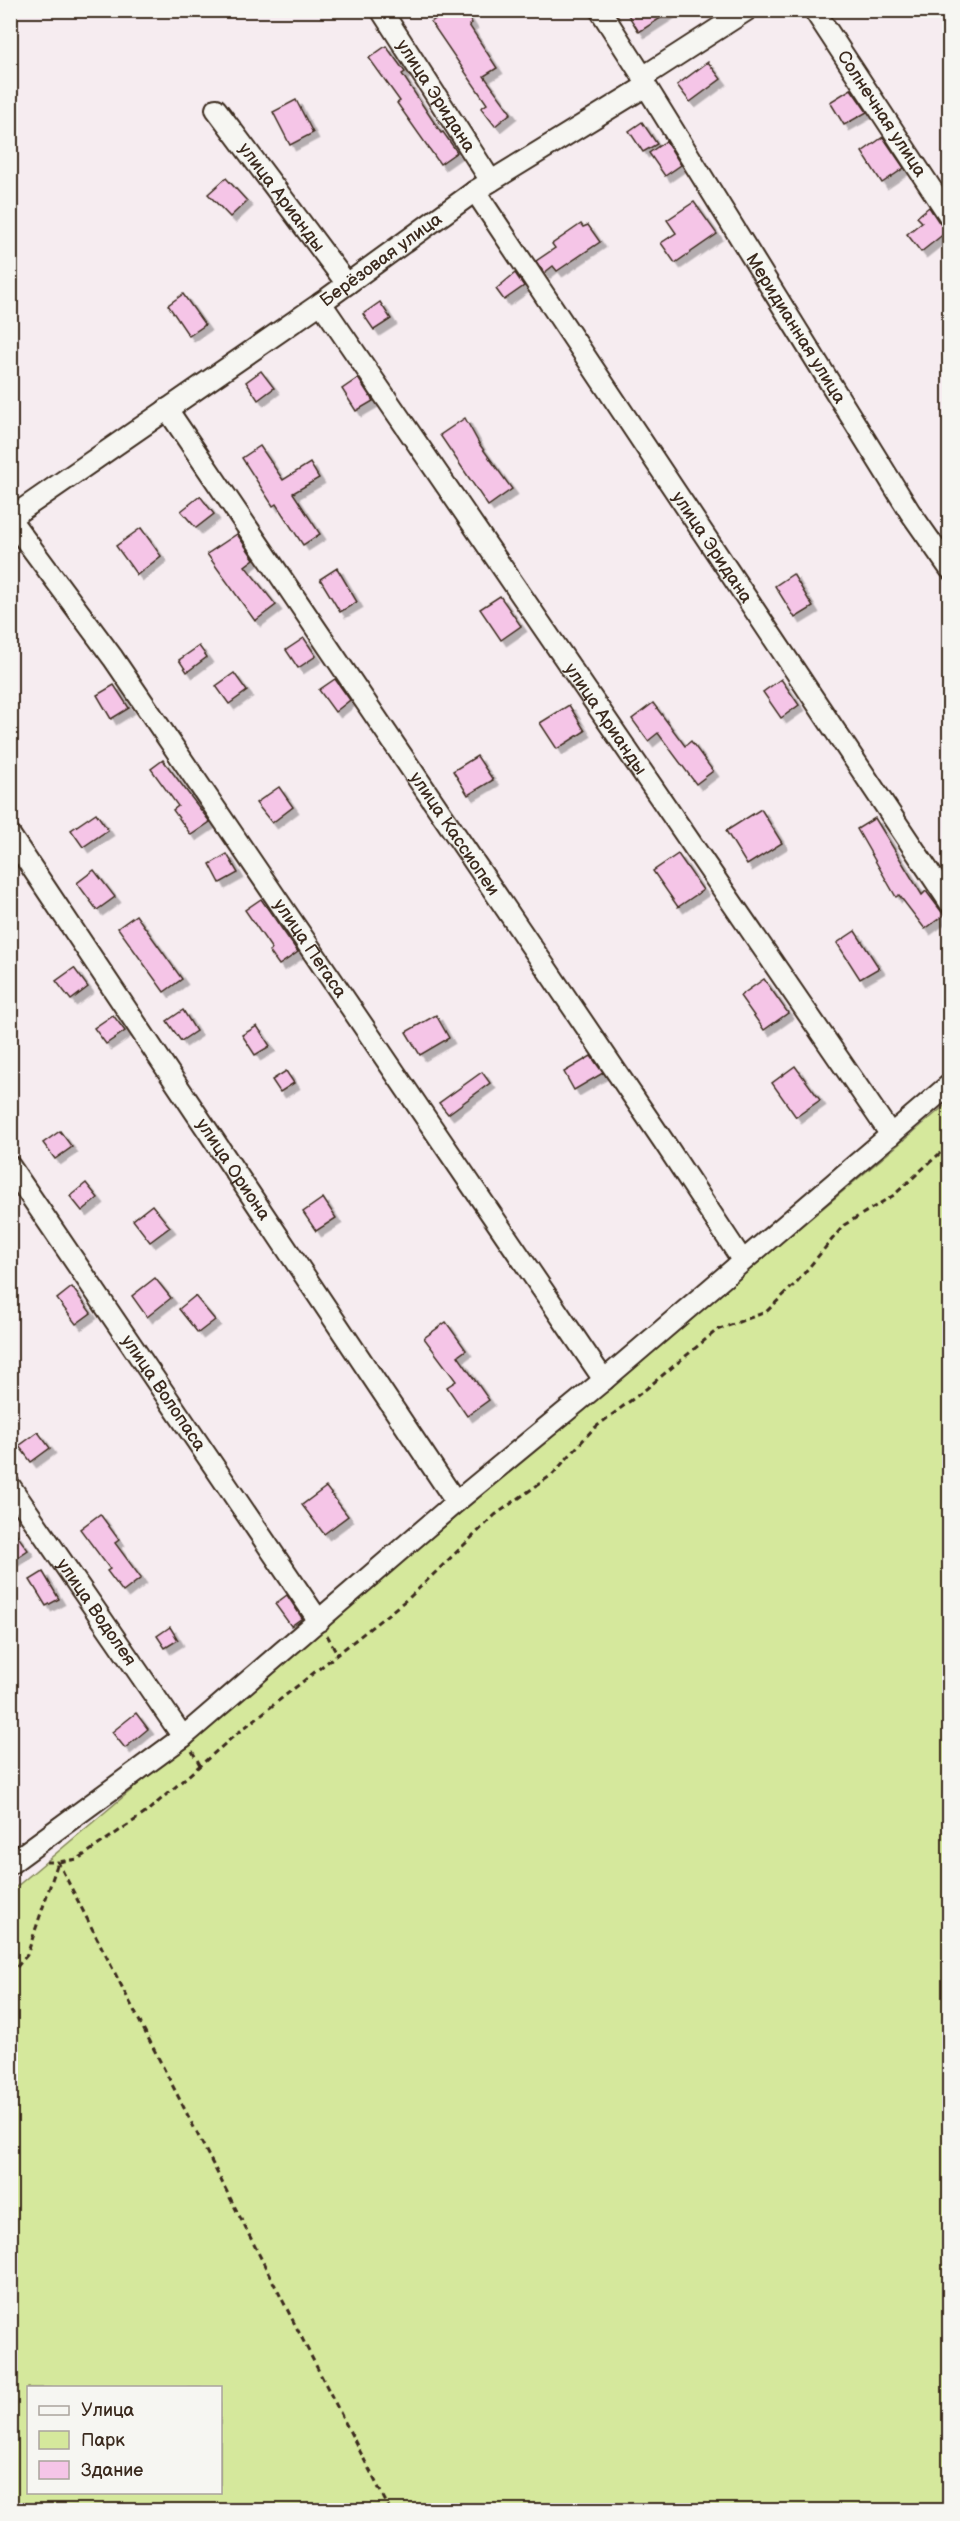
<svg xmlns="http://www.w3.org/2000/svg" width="960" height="2521" font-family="'Balsamiq Sans',sans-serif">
<defs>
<filter id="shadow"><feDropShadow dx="5.5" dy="5.5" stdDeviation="0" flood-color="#0004"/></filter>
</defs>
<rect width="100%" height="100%" fill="#f6ecf0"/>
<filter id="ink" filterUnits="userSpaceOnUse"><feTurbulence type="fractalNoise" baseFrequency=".0167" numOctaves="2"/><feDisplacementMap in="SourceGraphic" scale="12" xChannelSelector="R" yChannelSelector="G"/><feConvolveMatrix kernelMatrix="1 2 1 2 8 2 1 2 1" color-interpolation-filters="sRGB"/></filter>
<g filter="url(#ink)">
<path fill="#d5e89c" stroke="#88895d" stroke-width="1.5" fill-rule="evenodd" d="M949 1102V2510H11V1887H16ZM28 2388H220V2492H28Z"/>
<g fill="#f5c5e7" stroke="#3b2a1e" stroke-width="1.5" filter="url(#shadow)">
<polygon points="449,10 464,10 472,23 469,25 497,68 484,76 511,113 495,126 481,108 487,104 431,22"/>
<polygon points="625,10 673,10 639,32"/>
<polygon points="386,46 405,72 402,74 441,133 443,132 457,152 440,164 397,103 400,101 369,58"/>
<polygon points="708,62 721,79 690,102 677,85"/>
<polygon points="851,89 867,112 844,125 830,102"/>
<polygon points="296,100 313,133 290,145 273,112"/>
<polygon points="642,122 657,144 643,152 629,131"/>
<polygon points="883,137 904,168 882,183 862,152"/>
<polygon points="666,141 681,165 665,176 649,153"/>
<polygon points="226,178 247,201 230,217 208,194"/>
<polygon points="694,202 717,234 675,263 661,243 676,233 667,220"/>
<polygon points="929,207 940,224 950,229 921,252 907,234 922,222 917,217"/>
<polygon points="581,224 583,227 588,225 600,242 557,271 553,266 544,273 536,261 555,248 552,244"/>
<polygon points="515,273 524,286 504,300 496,289"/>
<polygon points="183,294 205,325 189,336 168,305"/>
<polygon points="380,302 391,319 374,330 363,314"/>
<polygon points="261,371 274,388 258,400 246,382"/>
<polygon points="358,378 373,401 356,411 342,389"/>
<polygon points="465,418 480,445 512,489 488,506 440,435"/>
<polygon points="260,446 283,480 310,463 319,478 293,493 320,534 303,545 276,504 273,506 242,458"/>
<polygon points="200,496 214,514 196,528 181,511"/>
<polygon points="141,528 161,556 137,575 116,546"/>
<polygon points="237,534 254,559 245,566 276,605 255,621 207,554"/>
<polygon points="337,568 357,602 340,612 320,579"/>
<polygon points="793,574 813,607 795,618 775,586"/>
<polygon points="500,596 521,626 501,640 480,609"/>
<polygon points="304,638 316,656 298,668 286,650"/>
<polygon points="199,646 207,657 187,672 179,660"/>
<polygon points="234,673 247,691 229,704 216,686"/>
<polygon points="335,679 350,700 335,712 319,690"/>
<polygon points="781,679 799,705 781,718 763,692"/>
<polygon points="114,685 129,708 111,719 97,695"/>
<polygon points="653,703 685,746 691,741 713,771 696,784 658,733 648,741 632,719"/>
<polygon points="569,705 585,731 557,749 540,723"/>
<polygon points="477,756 493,780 468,795 453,771"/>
<polygon points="163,760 210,822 191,835 173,810 178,806 151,769"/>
<polygon points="279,787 293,807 272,823 256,803"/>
<polygon points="761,809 782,843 747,865 726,831"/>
<polygon points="96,813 108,830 83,847 71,830"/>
<polygon points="875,818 922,895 926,891 944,915 925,929 899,895 896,897 857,829"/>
<polygon points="227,854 238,873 220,883 210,864"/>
<polygon points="678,854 703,890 678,907 653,871"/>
<polygon points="94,870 115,897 97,910 77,883"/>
<polygon points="261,899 298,952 279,965 269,951 272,949 245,910"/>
<polygon points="136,915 182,979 164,992 118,928"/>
<polygon points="855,931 879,968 860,979 837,943"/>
<polygon points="74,968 88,987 71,1000 56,981"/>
<polygon points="764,979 788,1013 764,1030 740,996"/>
<polygon points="183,1010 196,1031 181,1041 167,1021"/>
<polygon points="113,1015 125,1031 106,1044 94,1028"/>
<polygon points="436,1015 449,1038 420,1055 406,1032"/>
<polygon points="257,1026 270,1046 255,1055 242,1035"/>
<polygon points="591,1056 603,1073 574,1090 564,1072"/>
<polygon points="795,1066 820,1100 796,1117 772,1083"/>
<polygon points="286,1071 294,1083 280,1092 272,1080"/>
<polygon points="482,1072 490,1083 448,1114 439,1103"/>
<polygon points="60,1131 72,1147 55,1159 43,1143"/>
<polygon points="86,1183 98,1198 82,1211 70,1196"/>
<polygon points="323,1198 336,1218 316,1231 303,1212"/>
<polygon points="152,1205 170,1227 150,1242 133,1220"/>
<polygon points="155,1278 171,1298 147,1317 132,1296"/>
<polygon points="72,1287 91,1313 76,1324 57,1299"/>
<polygon points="195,1296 215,1320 198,1333 179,1309"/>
<polygon points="446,1322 466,1350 458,1356 489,1400 467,1416 447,1387 456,1381 424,1338"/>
<polygon points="38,1432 50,1448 31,1462 19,1446"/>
<polygon points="326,1487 348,1516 324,1534 302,1505"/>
<polygon points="100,1514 119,1540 115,1543 141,1578 123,1592 107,1571 110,1569 80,1529"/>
<polygon points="10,1526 28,1550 10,1562"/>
<polygon points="43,1572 59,1599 46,1606 30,1580"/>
<polygon points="287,1595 302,1618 291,1626 275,1604"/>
<polygon points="170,1627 178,1640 165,1648 157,1636"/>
<polygon points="136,1713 148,1729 125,1748 112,1732"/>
</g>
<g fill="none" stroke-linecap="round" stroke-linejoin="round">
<g stroke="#3b2a1e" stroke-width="24">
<g id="minor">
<path id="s1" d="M381 10 491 181"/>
<polyline points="600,10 643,77"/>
<path id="s2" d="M814 10 950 217"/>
<path id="s3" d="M646 86 910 512 950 569"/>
<path id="s4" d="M216 109 347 284"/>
<path id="s5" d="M475 191 950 903"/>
<path id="s6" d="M321 303 891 1135"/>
<path id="s7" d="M167 409 664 1142 742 1260"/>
<path id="s8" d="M10 518 321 303 475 191 646 86 643 77 747 10"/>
<path id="s9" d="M10 519 113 658 604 1380"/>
<path id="s10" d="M10 835 456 1502"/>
<path id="s11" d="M10 1166 319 1621"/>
<path id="s12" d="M10 1486 183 1737"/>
<polyline points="10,1864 183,1737 456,1502 604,1380 950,1084"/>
</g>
</g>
<g stroke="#3b2a1e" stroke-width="3" stroke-dasharray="6 4.5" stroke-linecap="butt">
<polyline points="327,1635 337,1653"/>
<polyline points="192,1751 200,1765"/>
<polyline points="46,1862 58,1862 390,2510"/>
<polyline points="10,1975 27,1955 58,1862 78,1859 144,1814 234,1736 411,1596 495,1515 553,1474 593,1429 646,1389 717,1330 766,1312 796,1283 844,1225 894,1195 950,1144"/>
</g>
<use href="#minor" stroke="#f6f6f2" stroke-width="20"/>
</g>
</g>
<g text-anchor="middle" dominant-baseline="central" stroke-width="4.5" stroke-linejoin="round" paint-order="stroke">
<g font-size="18" fill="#3b2a1e" stroke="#f6f6f2">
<text stroke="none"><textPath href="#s1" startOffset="102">улица Эридана</textPath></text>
<text stroke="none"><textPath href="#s2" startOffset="124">Солнечная улица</textPath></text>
<text stroke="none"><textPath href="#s4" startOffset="110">улица Арианды</textPath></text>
<text stroke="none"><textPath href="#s8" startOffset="452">Берёзовая улица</textPath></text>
<text stroke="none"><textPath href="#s3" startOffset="285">Меридианная улица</textPath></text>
<text stroke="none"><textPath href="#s5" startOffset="428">улица Эридана</textPath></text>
<text stroke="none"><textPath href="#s6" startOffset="504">улица Арианды</textPath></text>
<text stroke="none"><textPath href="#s7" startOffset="513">улица Кассиопеи</textPath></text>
<text stroke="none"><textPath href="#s9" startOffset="524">улица Пегаса</textPath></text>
<text stroke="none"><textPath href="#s10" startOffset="402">улица Ориона</textPath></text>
<text stroke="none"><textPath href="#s11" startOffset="274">улица Волопаса</textPath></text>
<text stroke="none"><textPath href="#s12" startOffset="153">улица Водолея</textPath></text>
</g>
</g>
<rect width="960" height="2521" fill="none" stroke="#f6f6f2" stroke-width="36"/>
<rect x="18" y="18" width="924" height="2485" fill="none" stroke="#3b2a1e" stroke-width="2" filter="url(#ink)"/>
<rect x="27" y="2386" width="195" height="108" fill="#f6f6f2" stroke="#aba49d" stroke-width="1.5"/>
<rect x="39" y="2406" width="30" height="9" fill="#f6f6f2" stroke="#aba49d" stroke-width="1.5"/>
<text x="81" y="2416" font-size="18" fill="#3b2a1e">Улица</text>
<rect x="39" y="2431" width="30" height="18" fill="#d5e89c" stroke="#aba49d" stroke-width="1.5"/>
<text x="81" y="2446" font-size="18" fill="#3b2a1e">Парк</text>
<rect x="39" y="2461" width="30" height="18" fill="#f5c5e7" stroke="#aba49d" stroke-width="1.5"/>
<text x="81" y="2476" font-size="18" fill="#3b2a1e">Здание</text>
</svg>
